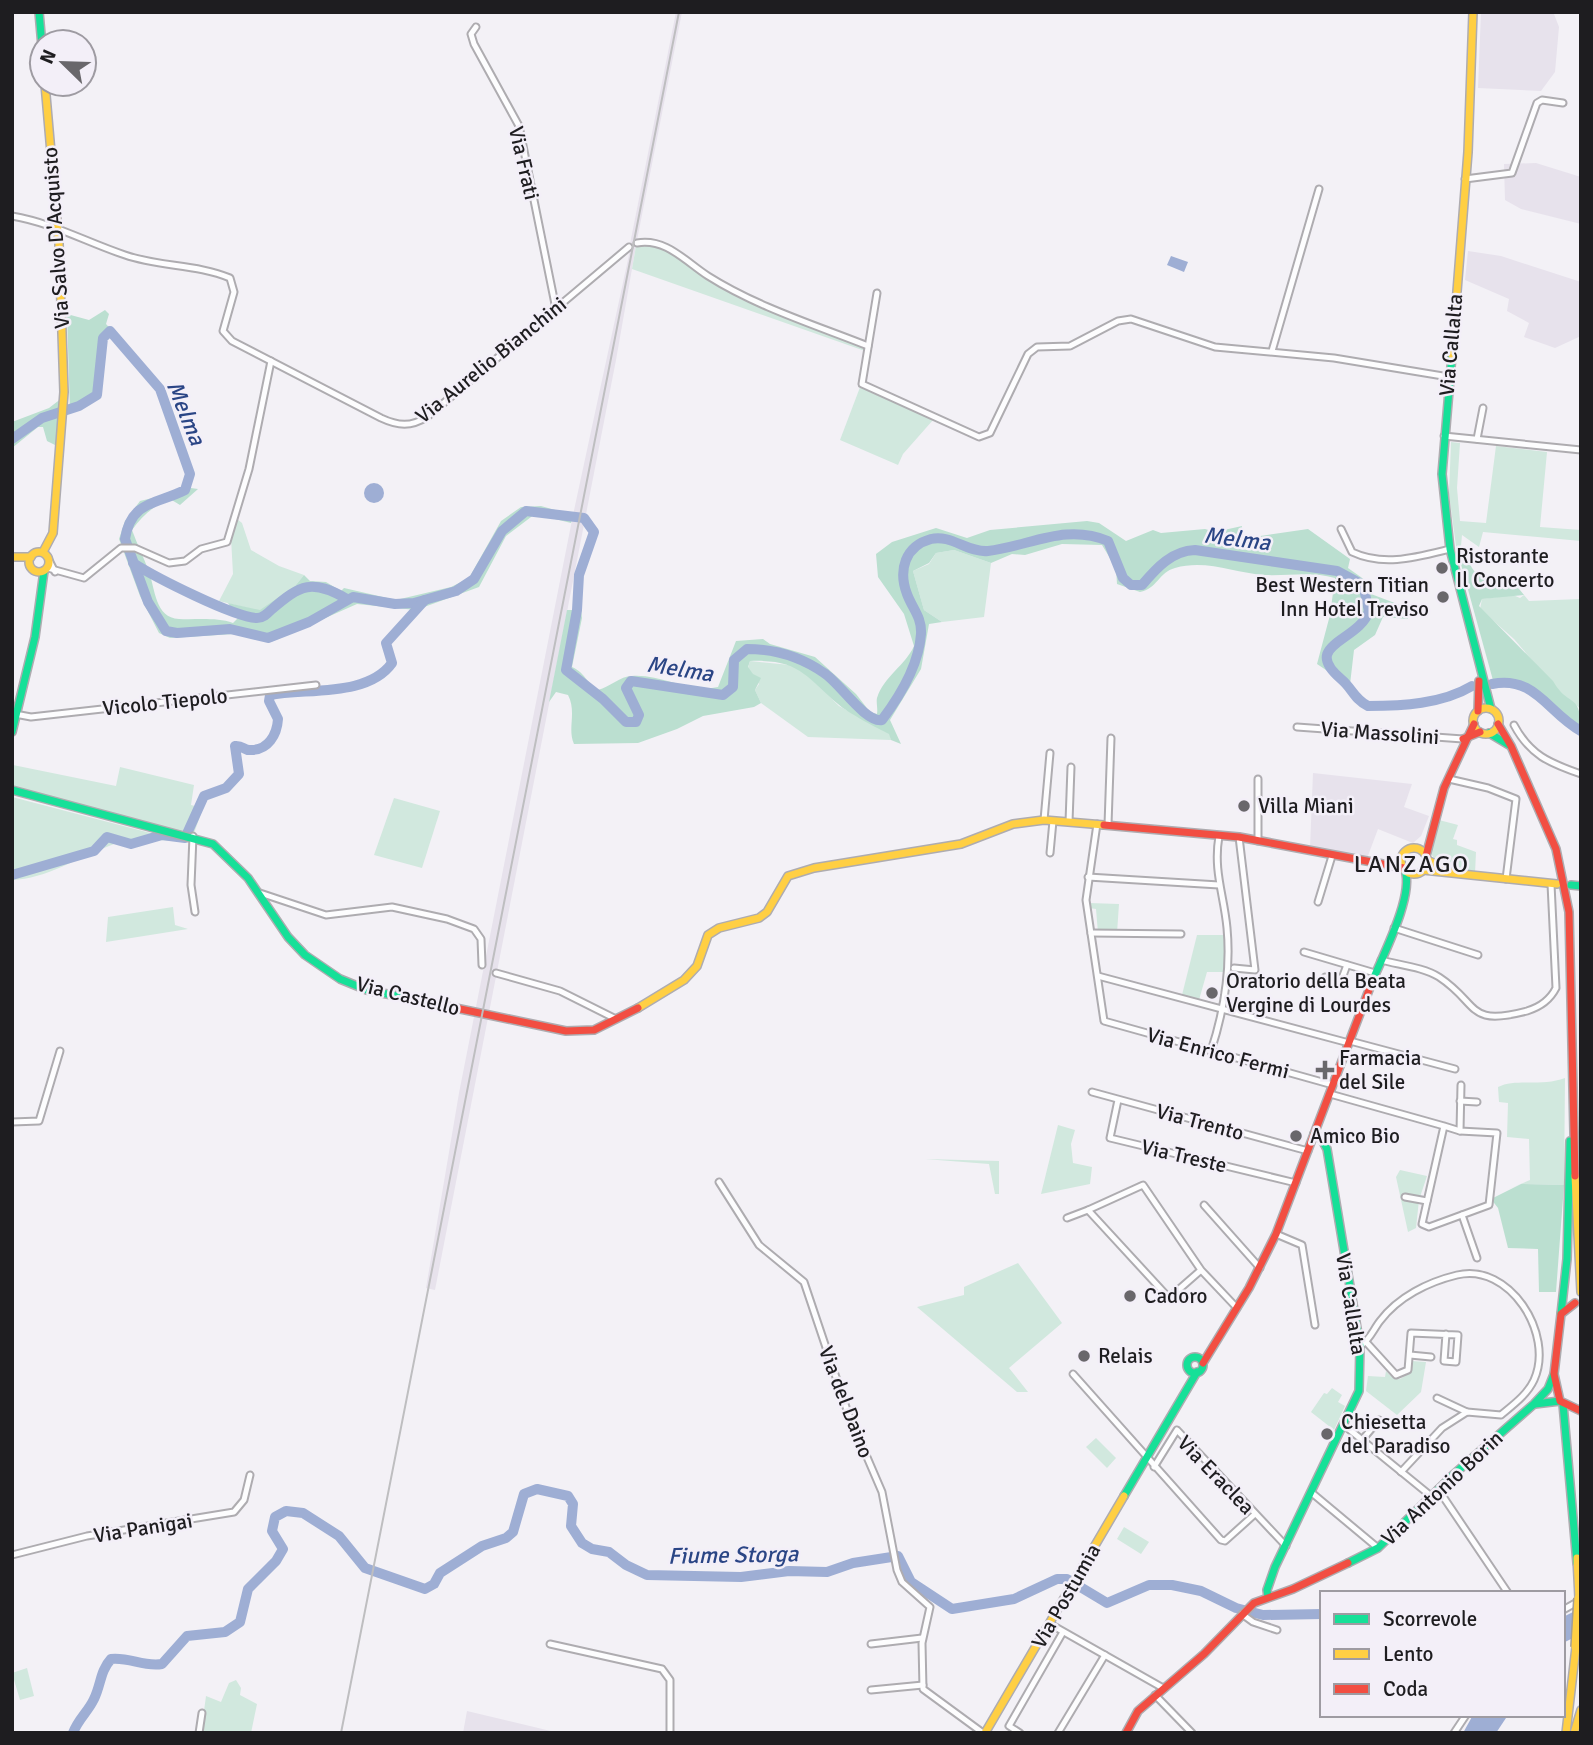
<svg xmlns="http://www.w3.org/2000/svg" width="1593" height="1745" font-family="Signika,sans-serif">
<rect width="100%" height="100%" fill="#f3f1f6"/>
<g fill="#e7e2ec">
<polygon points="676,12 682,12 637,240 630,244"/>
<polygon points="1481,12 1554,14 1559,27 1555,72 1541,91 1478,88"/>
<polygon points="1536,163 1581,177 1581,224 1521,209 1505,200 1504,164"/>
<polygon points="636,246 616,360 435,1290 426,1288 459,1093 573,515 630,250"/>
<polygon points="1468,251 1501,256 1581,282 1581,336 1555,348 1524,337 1529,323 1507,311 1509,299 1465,280"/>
<polygon points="1313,773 1412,784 1404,807 1429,816 1421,836 1413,843 1378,829 1366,861 1310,848"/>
<polygon points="467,1711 559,1733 463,1733"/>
</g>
<g fill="#d1e8de">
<polygon points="643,244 665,248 735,295 860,346 865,351 632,269 636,246"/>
<polygon points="862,382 870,392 933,420 903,454 898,465 840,440"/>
<polygon points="1451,442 1460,443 1457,488 1460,521 1486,523 1496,446 1547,452 1540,527 1581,530 1581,541 1483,532 1479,547 1462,535 1461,546 1456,546 1449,494"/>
<polygon points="237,519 242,523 251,550 279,566 304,575 295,586 260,611 219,601 233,574 231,538"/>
<polygon points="954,550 991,563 984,617 942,622 924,610 913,571 929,564 936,553"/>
<polygon points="1513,595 1520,598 1524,595 1529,601 1581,599 1581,709 1561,694 1514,639 1480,609 1482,599"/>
<polygon points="750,661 790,665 803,671 839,706 890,734 891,740 808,737 761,703 755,690 759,684 748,668"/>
<polygon points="13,765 116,786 120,767 194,785 191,805 203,808 193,836 12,790"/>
<path d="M12 797 185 842C162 840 131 837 109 846 79 857 46 879 12 880Z"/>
<polygon points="394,798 440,811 422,868 374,855"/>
<path d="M1439 820 1458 825 1453 839 1457 840V845L1476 852 1475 874C1458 869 1437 869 1430 851Z"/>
<polygon points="1089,903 1119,904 1117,933 1098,933 1096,909 1089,908"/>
<polygon points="173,907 175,925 188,929 106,942 108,917"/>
<polygon points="1197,935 1225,935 1227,972 1207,972 1199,1000 1182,995"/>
<path d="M1565 1078 1564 1185 1521 1184 1504 1191 1530 1180 1529 1139 1507 1137 1508 1103 1499 1102 1498 1087C1516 1078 1541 1087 1565 1078Z"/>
<polygon points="1058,1125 1075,1130 1071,1144 1073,1163 1092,1167 1090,1184 1041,1194"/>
<polygon points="925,1159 999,1161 999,1194 995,1194 989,1164"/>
<polygon points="1400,1170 1427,1176 1419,1200 1416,1228 1408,1232 1396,1177"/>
<polygon points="1018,1263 1062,1323 1009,1368 1028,1392 1017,1392 917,1307 964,1295 964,1287"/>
<polygon points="1412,1361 1426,1362 1421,1392 1397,1415 1366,1391 1368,1376 1385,1377 1386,1371 1394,1379 1400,1379 1410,1373"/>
<polygon points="1332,1388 1342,1395 1338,1402 1345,1406 1334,1430 1311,1412 1324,1393 1327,1394"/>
<polygon points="1096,1438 1116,1458 1107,1468 1086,1447"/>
<polygon points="1124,1527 1149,1542 1141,1554 1117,1539"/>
<polygon points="27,1668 34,1696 20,1700 12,1673"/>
<polygon points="236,1680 241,1688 240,1695 257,1704 251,1733 201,1733 206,1696 221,1702 229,1683"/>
</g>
<g fill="#bbdfd0">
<path d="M105 310 109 314 106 324 116 335 107 338C97 368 111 400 70 412L67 314 89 320Z"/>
<polygon points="62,398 59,447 47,441 43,427 38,427 12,448 12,422 49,408"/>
<path d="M184 487 198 489 180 505 170 499C154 505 142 516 132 530 137 544 144 558 149 572 155 588 155 618 179 619 196 620 216 617 233 623L238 618 228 603 260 610 295 586 304 575 310 581 326 582 341 591 344 588 396 600 451 587 469 578 501 521 521 507 541 506 573 515 571 523 535 514 506 536 479 587 416 610 357 604 271 642 234 634 170 638 159 633 140 596 119 539 125 521 140 501 177 492Z"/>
<path d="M1087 521 1099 523 1126 541 1153 530 1161 533 1205 529 1215 532 1242 526 1241 535 1247 538 1308 529 1350 559 1348 568 1365 580 1371 594 1408 608V619L1383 617 1375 635 1354 650 1349 693 1341 680 1317 664 1330 615 1335 578C1311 571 1290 576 1265 575 1234 573 1206 559 1175 568 1159 572 1157 589 1140 592L1117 584 1116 568 1102 545 1062 544 1025 555 1012 554 991 563 954 550 936 553 929 563 913 571 924 610 942 622 929 624 921 669 890 720 901 744 891 740 889 734C877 728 848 713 838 704 805 676 800 659 750 661L748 667 753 674 761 678 755 690 761 703 754 707 703 716 677 729 638 743 574 744C567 729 577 712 568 695L556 692 549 702 567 610H581L582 618 572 667C587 674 587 685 598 690 610 687 620 676 632 676 662 674 688 693 718 687L736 641 763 639 770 644 815 657 856 694 870 712 877 714C878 709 876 702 877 698 884 676 905 666 914 646L904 614 878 577 876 554 892 542 936 528 967 538 990 530Z"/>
<path d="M1456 546 1467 551C1469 556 1469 563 1472 568 1483 587 1503 565 1524 595L1482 599 1479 606 1553 681C1570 710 1581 690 1581 733 1548 717 1544 684 1501 684V687L1494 684Z"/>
<polygon points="1521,1184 1564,1185 1556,1292 1539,1292 1538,1249 1508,1248 1498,1208 1491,1199"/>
</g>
<g fill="#9eaed4">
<polygon points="1171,256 1188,262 1184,272 1167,265"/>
<circle cx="374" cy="493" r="10"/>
<polygon points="1581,1608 1581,1634 1563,1643 1563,1617"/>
<polygon points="1473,1715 1508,1715 1496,1733 1463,1733"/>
</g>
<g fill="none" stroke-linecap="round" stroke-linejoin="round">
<g stroke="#9eaed4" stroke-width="10">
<path d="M12 439 42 418 79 406 97 395 103 338 110 331 160 389 190 474 185 490C158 504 131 500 125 539L148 602 166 631 177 633 230 629 268 638 309 622 353 597 395 604 414 603 456 591 474 579 502 531 526 511 584 518 594 532 579 575 577 610 566 670 603 699 626 722H636L639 715 626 688 631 681 723 695 733 687 734 660 747 649C774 649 801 657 824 673 839 682 865 723 882 720 900 696 919 664 921 634 922 617 912 608 907 594 898 570 905 546 931 539 951 534 968 553 988 551 1030 546 1065 523 1108 541L1123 578 1131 585H1142C1157 567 1172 551 1195 550L1337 571 1363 585 1369 611C1359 642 1300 644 1341 679 1352 688 1354 699 1368 706 1402 706 1442 704 1472 686"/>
<path d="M133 563C155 577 233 617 257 618 263 618 267 614 271 610 301 584 312 579 347 599"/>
<path d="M1492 684C1535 675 1548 713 1581 731"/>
<path d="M12 875 94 851 107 837 131 844 162 835 185 838 204 796 226 788 239 774 235 746C243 745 244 751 251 750 268 750 277 735 278 719L269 701 270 695C307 688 368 697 392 663L386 643 425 600"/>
<path d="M73 1733C78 1719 88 1712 94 1699 101 1685 100 1671 111 1659 130 1657 143 1667 162 1664L187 1636 225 1632 240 1622 248 1589 276 1561 283 1549 272 1531 275 1517 286 1511 303 1513 339 1536 365 1568 425 1589 434 1584 440 1573 482 1546 506 1538 513 1532 524 1494 537 1489 568 1496 573 1504 571 1526 582 1543 592 1549 609 1552 626 1565 647 1575 741 1577 789 1571 827 1572 853 1563 898 1556 911 1582 952 1609 1014 1599 1057 1579H1067L1107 1603 1149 1585H1172L1201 1591 1236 1608 1263 1615 1322 1614"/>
</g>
<g stroke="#aeacb0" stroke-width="9">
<g id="street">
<polyline points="476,27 471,34 474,44 519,126 556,309"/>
<polyline points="1465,179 1512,173 1537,103 1542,100 1563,103"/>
<path d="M12 216C53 223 86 242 125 255 159 267 197 264 230 278L234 292 223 331 232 341 381 418C398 426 411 427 427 417L629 247"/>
<path d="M637 243C666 238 685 261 708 276 757 307 815 325 868 346"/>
<polyline points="877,293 862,384 979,437 990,433 1028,354 1037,347 1070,346 1118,321 1131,319 1215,347 1334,358 1449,377"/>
<polyline points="1272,351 1319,189"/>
<polyline points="1444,436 1581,450"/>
<polyline points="1477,439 1483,408"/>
<path d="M1341 529 1352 552C1384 567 1417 557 1450 549"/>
<polyline points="50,562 55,572"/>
<polyline points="48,568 84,578 121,548 135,548 169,563 185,561 201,549 227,542 249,469 271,361"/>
<polyline points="15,714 31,717 316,685"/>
<path d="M1514 725C1530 755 1549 763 1581 774"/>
<polyline points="1297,727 1463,739"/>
<polyline points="1258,779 1258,841"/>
<polyline points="1449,779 1488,788 1516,799 1506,879"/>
<polyline points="1044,820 1050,753"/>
<polyline points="1069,822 1071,767"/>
<polyline points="1097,824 1086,900 1104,1021 1333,1085"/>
<polyline points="1108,825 1111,738"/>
<polyline points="193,836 191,885 195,912"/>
<polyline points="1050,853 1053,821"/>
<polyline points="1088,877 1219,885"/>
<polyline points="260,893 326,915 392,907 447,919 474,929 481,939 482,965"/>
<polyline points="1318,902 1332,856"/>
<polyline points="1394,928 1478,955"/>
<polyline points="1091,933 1181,934"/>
<polyline points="1304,952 1375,973"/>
<path d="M1381 960C1399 965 1423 967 1439 977 1480 1004 1466 1027 1527 1011 1540 1007 1550 1000 1556 988L1551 884"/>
<polyline points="1234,968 1255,970 1239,837"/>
<polyline points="496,973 560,991 616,1019"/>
<polyline points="1098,976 1349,1043"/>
<polyline points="1325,977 1341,981 1347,965"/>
<polyline points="1350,1041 1455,1069"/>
<path d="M1211 1051C1224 1011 1231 970 1227 928 1224 895 1213 871 1219 836"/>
<polyline points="1092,1092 1308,1151"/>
<polyline points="1330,1094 1444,1126 1460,1131 1497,1133 1489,1205 1429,1227 1422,1224 1444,1126"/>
<polyline points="1118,1100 1110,1138 1296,1183"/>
<polyline points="1460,1101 1477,1102"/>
<polyline points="12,1122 39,1121 60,1051"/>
<polyline points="1460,1131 1461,1085"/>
<polyline points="719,1182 759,1245 804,1282 848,1413 882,1492 897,1570 902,1582 930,1607 922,1643 923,1689 983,1733"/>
<polyline points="1405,1197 1427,1201"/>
<polyline points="1204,1205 1260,1268"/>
<polyline points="1462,1215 1477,1258"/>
<polyline points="1067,1218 1088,1210"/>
<polyline points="1276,1234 1302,1245 1315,1325"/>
<polyline points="1201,1270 1169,1298 1088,1210 1143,1185 1201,1270 1237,1308"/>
<polyline points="1366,1342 1396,1375 1408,1370 1411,1333 1458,1335 1456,1362 1444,1361 1446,1334"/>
<path d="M1360 1346C1370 1340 1373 1330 1380 1321 1398 1297 1428 1282 1457 1275 1509 1262 1555 1334 1534 1380 1527 1395 1513 1405 1501 1415L1467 1412 1442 1428 1401 1472"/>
<polyline points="1410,1355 1431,1357"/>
<polyline points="1073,1374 1221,1540 1225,1541 1255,1514"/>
<polyline points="1437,1398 1467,1412"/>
<polyline points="1345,1426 1431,1496"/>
<polyline points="1362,1440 1379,1420"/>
<polyline points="1154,1467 1177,1430 1286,1546"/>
<polyline points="1438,1489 1508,1593"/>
<polyline points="1312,1493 1378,1548"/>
<polyline points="12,1555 87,1536 234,1512 244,1500 250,1475"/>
<polyline points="1563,1610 1579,1601"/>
<polyline points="1242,1614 1253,1622 1277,1630"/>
<polyline points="1050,1624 1163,1688"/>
<polyline points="550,1644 662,1669 670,1680 670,1733"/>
<polyline points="871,1644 922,1638"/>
<polyline points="871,1690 923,1685"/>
<polyline points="1155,1695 1192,1733"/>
<polyline points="199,1733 202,1713"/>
<polyline points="1020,1733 1009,1726 1063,1632"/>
<polyline points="1058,1733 1105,1655"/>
<polyline points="1454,1733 1466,1715"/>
</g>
</g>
<g stroke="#aeacb0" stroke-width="10">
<g id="fast">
<polyline points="39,12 42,46"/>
<polyline points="1452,355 1442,474 1450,549 1491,709"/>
<polyline points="12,732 35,637 44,571"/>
<polyline points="1489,733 1509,745"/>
<polyline points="12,790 213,844 248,878 288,937 305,955 340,979 367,990 422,1001"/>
<polyline points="1571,885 1581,886"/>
<path d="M1372 982C1383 955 1414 896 1405 870"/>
<polyline points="1561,1314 1567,1259 1570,1141"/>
<circle cx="1195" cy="1365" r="8"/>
<polyline points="1535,1404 1560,1401"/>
<polyline points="1563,1404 1577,1563"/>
<polyline points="1124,1496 1197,1372"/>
<polyline points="1348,1563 1378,1548 1453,1475 1534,1404 1548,1389 1554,1374"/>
<polyline points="1268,1597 1267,1590 1275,1567 1359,1391 1360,1346 1327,1149 1321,1138 1314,1134"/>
</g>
</g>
<g stroke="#aeacb0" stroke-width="10">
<g id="slow">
<polyline points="1452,355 1468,152 1473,12"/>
<circle cx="39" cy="562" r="10"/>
<polyline points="43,552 53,533 64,392 59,244 45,84"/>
<polyline points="12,557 31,557"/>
<circle cx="1486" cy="721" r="13"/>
<circle cx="1414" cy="861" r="13"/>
<polyline points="1427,860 1448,870"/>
<polyline points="1423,870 1557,884"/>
<polyline points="638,1008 684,980 697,966 708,935 719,928 759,918 767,912 788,876 814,868 961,844 1013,824 1044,820 1104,825"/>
<polyline points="1575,1176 1581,1292"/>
<polyline points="1577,1558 1579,1598"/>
<polyline points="985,1733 1124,1496"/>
<polyline points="1566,1733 1576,1647"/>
<polyline points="1574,1733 1581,1710"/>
</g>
</g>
<g stroke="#aeacb0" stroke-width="10">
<g id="jam">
<polyline points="1478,711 1479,681"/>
<polyline points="1498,724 1511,746 1556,849 1569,912 1575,1176"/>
<polyline points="1463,739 1480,732"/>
<polyline points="1104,825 1239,837 1404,868"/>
<polyline points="1426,856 1444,788 1474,724"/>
<polyline points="422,1001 566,1031 594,1030 638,1008"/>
<polyline points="1575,1303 1561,1314 1554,1374 1560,1401 1581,1411"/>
<polyline points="1203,1363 1249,1288 1276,1234 1372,982"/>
<polyline points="1126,1733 1138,1711 1204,1654 1254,1603 1293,1589 1348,1563"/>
</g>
</g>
<use href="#street" stroke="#fdfdfe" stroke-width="5"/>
<use href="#fast" stroke="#16e098" stroke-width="7"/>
<use href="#slow" stroke="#ffcf43" stroke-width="7"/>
<use href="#jam" stroke="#f24e42" stroke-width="7"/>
<polyline stroke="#bebec0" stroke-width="2" points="341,1733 679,12"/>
<g stroke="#a29d96" stroke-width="12" stroke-linecap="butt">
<polyline id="slow-bridge" points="1576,1647 1579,1598"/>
</g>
<use href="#slow-bridge" stroke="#ffcf43" stroke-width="9"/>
</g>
<g fill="#69676b" stroke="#f3eff8" stroke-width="2.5">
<circle cx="1442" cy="568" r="7"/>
<circle cx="1443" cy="597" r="7"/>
<circle cx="1244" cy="806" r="7"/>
<circle cx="1212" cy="993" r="7"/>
<path d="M1321.5 1059.5h7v7h7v7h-7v7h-7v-7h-7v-7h7z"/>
<circle cx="1296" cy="1136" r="7"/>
<circle cx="1130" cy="1296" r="7"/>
<circle cx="1084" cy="1356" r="7"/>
<circle cx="1327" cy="1434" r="7"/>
</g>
<g text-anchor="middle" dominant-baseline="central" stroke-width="5" stroke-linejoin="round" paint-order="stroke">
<g font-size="21" fill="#1e1d20" stroke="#f3eff8">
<text transform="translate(524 163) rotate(77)">Via Frati</text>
<text transform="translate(56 238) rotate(-94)">Via Salvo D'Acquisto</text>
<text transform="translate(1451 345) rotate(-85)">Via Callalta</text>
<text transform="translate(491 360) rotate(-39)">Via Aurelio Bianchini</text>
<text transform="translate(165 702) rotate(-6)">Vicolo Tiepolo</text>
<text transform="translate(1380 733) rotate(4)">Via Massolini</text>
<text transform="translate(408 996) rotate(14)">Via Castello</text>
<text transform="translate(1218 1053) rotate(15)">Via Enrico Fermi</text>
<text transform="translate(1200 1122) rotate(15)">Via Trento</text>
<text transform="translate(1184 1156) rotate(13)">Via Treste</text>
<text transform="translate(1351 1304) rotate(81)">Via Callalta</text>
<text transform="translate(846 1402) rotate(69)">Via del Daino</text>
<text transform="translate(1216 1475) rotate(46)">Via Eraclea</text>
<text transform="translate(1442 1488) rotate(-43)">Via Antonio Borin</text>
<text transform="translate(143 1528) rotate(-9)">Via Panigai</text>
<text transform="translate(1066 1596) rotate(-60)">Via Postumia</text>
</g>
<g font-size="21" fill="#1e1d20" stroke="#f3eff8" text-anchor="start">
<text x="1456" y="556">Ristorante<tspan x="1456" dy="24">Il Concerto</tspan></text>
<text x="1429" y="585" text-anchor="end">Best Western Titian<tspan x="1429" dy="24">Inn Hotel Treviso</tspan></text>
<text x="1258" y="806">Villa Miani</text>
<text x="1226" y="981">Oratorio della Beata<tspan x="1226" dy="24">Vergine di Lourdes</tspan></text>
<text x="1339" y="1058">Farmacia<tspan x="1339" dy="24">del Sile</tspan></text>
<text x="1310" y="1136">Amico Bio</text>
<text x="1144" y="1296">Cadoro</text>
<text x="1098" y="1356">Relais</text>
<text x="1341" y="1422">Chiesetta<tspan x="1341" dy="24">del Paradiso</tspan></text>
</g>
<g font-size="23" font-style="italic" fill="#2a4585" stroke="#f3eff8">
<text transform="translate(186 413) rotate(68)">Melma</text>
<text transform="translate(1237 539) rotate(7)">Melma</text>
<text transform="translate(680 669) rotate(9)">Melma</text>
<text transform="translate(733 1555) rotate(-1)">Fiume Storga</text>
</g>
<g font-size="24" letter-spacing="2" fill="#1e1d20" stroke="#f3eff8">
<text x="1412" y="864">LANZAGO</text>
</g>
</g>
<rect width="1593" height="1745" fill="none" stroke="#1e1d20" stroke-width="28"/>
<rect x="1320" y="1591" width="245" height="126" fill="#f3eff8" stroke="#9e9ba2" stroke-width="2"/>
<rect x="1334" y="1614" width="35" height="10" fill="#16e098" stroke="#9e9ba2" stroke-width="2"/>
<text x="1383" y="1626" font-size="21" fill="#1e1d20">Scorrevole</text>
<rect x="1334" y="1649" width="35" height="10" fill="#ffcf43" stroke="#9e9ba2" stroke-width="2"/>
<text x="1383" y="1661" font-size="21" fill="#1e1d20">Lento</text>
<rect x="1334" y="1684" width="35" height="10" fill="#f24e42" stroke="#9e9ba2" stroke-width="2"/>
<text x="1383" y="1696" font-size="21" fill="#1e1d20">Coda</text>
<g transform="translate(63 63) rotate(293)"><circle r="33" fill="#f3eff8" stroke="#9e9ba2" stroke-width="2"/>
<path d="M0-5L12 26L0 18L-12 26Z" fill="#69676b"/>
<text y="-10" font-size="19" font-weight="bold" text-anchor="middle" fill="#1e1d20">N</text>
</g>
</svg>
